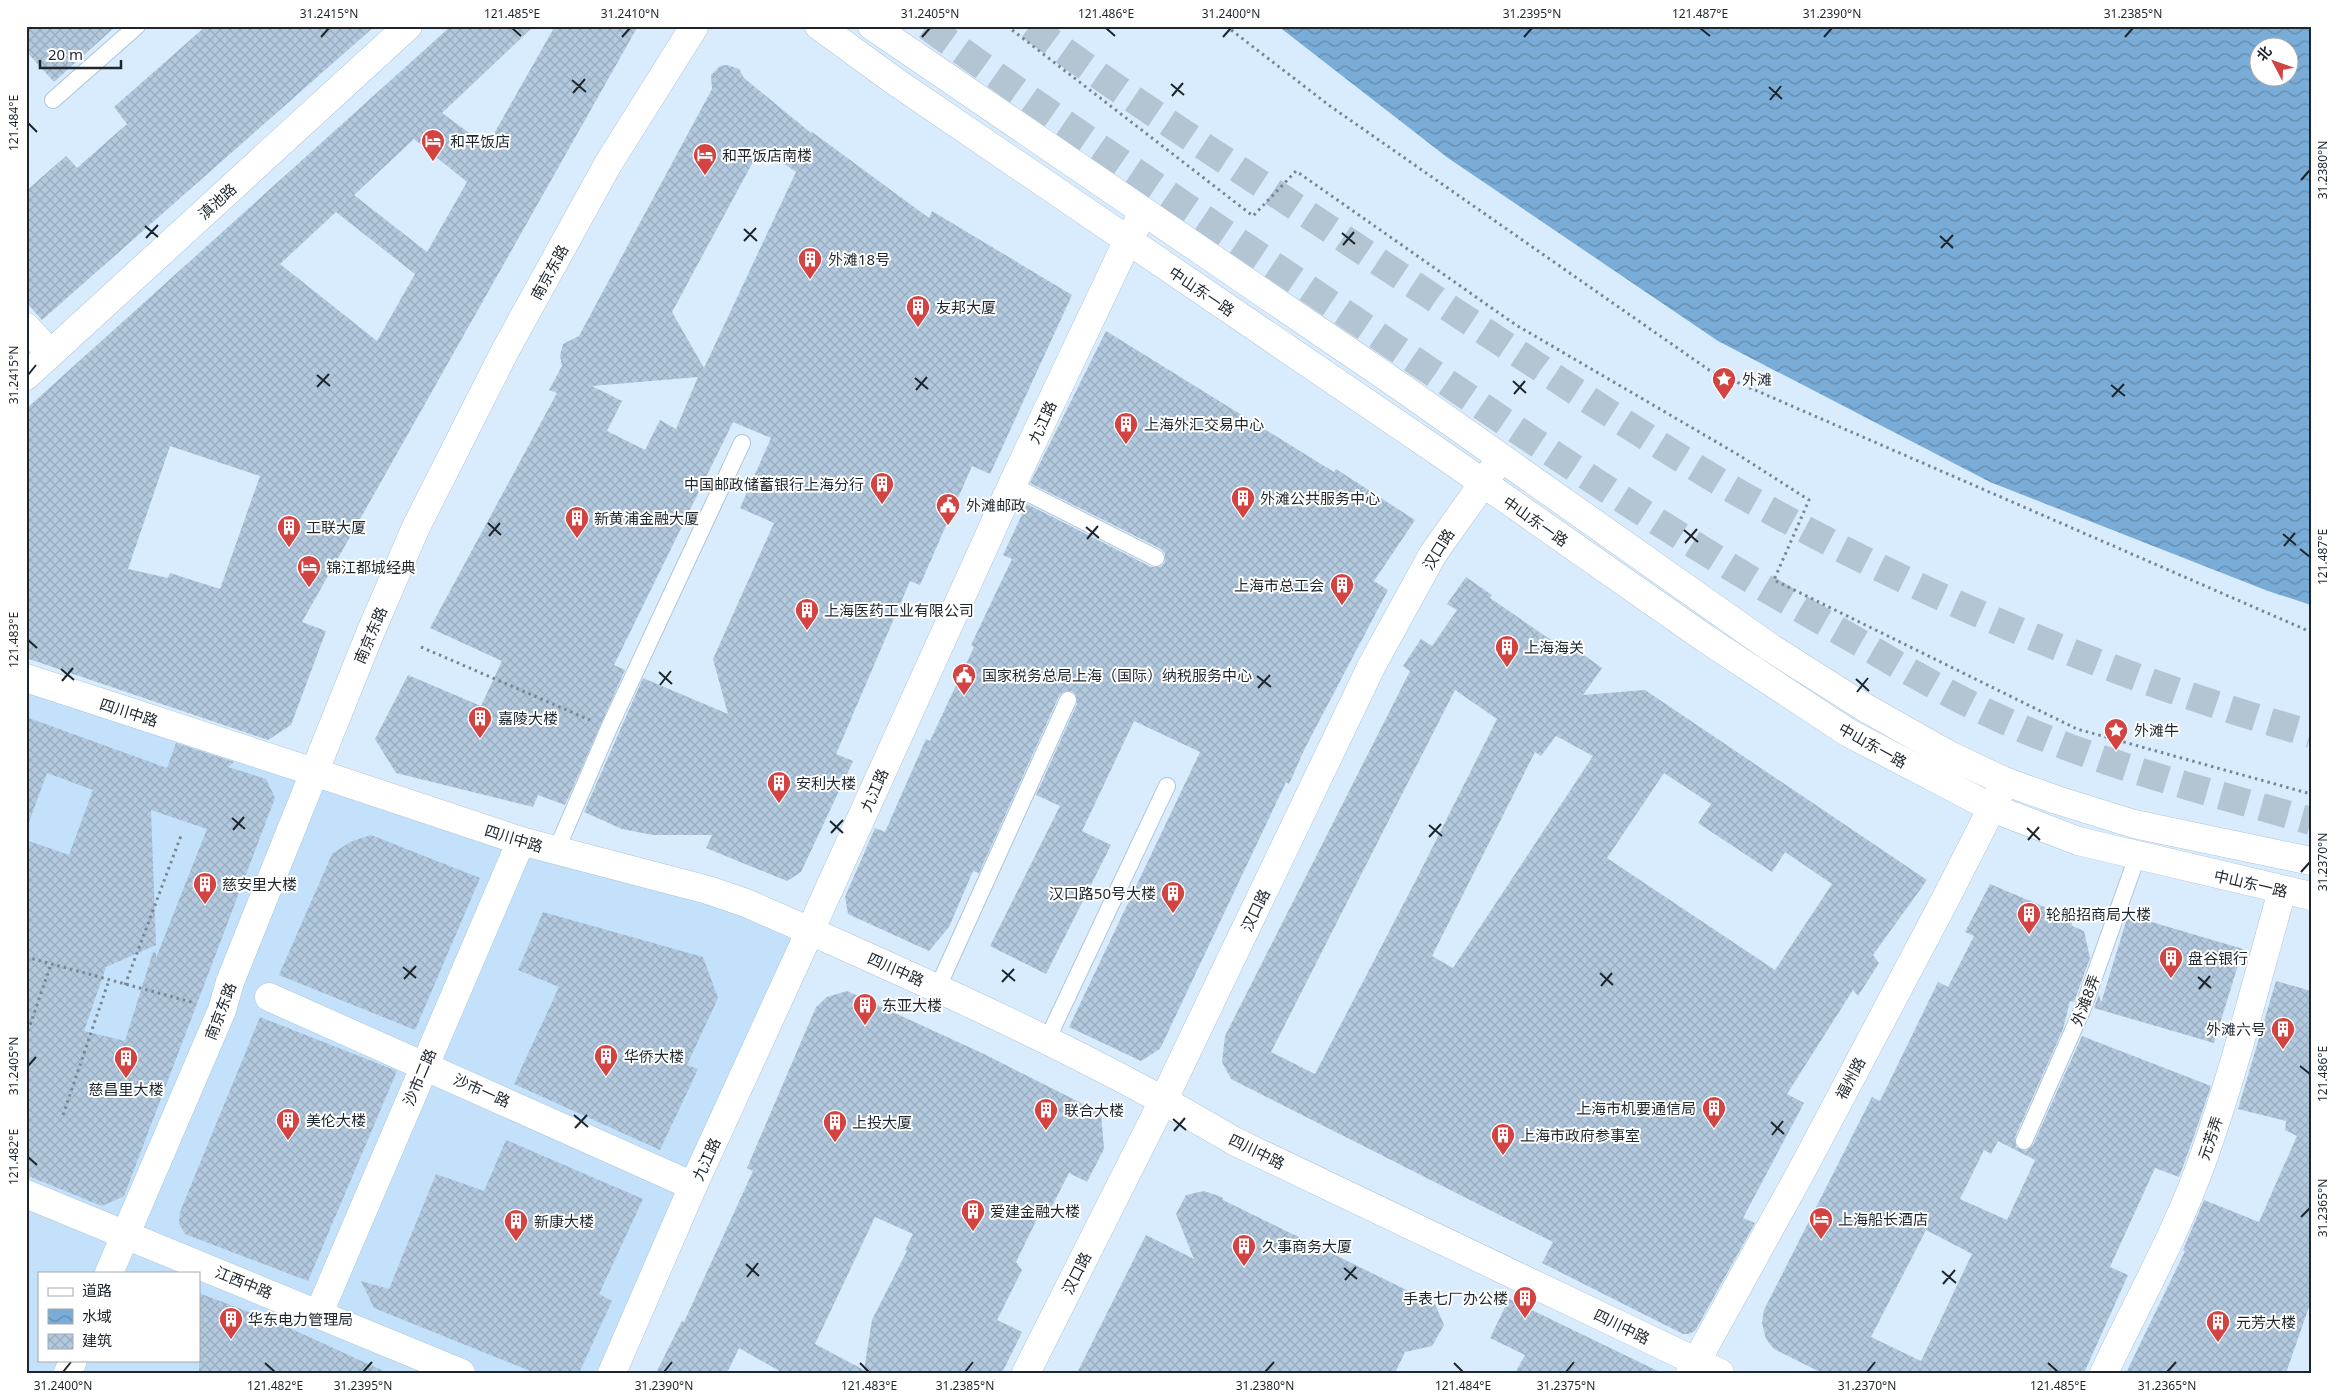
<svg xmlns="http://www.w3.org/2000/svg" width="2337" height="1399" font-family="'Noto Sans','Noto Sans SC',sans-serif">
<defs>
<pattern id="water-waves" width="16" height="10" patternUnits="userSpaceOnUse" patternTransform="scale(1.25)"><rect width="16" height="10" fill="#79acd6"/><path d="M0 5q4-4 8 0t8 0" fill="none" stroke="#638cae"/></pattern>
<pattern id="building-cross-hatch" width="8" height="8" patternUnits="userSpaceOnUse" patternTransform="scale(1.25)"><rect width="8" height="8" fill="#b2c9de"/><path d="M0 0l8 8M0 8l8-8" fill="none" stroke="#99acbf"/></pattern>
</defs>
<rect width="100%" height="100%" fill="#d9ecfd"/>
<path fill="#c3e1fb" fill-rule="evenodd" d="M26 677 810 931 612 1373H26ZM39 1273H199V1360H39Z"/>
<path fill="url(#water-waves)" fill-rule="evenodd" d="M1278 26H2311V605L2268 591 1990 482 1718 341 1448 158ZM2260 48H2290V78H2260Z"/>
<g fill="url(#building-cross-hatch)" fill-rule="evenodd">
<polygon points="26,26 116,26 54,82 26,51"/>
<polygon points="206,26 375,26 42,320 26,302 26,191 66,156 77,168 127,124 114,107"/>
<path d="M451 26H534L442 113 487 146 555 26H638L302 622 326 631 291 725 268 740 26 658V409ZM414 139 467 182 427 252 354 195ZM336 212 415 274 377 341 280 264ZM170 446 260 476 220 589 170 573 168 578 128 569Z"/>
<path d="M727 65 739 69 744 78 811 133 812 132 929 218 932 211 1072 295 990 474 972 466 920 585 910 581 836 754 853 761 801 872 787 881 706 848 712 835H653L622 829 584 812 643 678 728 714 713 659 774 523 740 508 771 438 733 422 614 665 625 670 565 805 538 795 533 807 396 773 375 739 408 675 481 706 502 661 430 628 557 393 549 390 562 366 560 356 563 344 579 336 712 89 711 75 720 66ZM761 147 796 172 704 368 672 312ZM698 377 676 429 660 420 645 450 607 431 622 401 592 386Z"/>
<polygon points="1106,331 1334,472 1336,469 1415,520 1374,581 1388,590 1305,748 1289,784 1286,782 1160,1049 1141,1061 1069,1027 1200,752 1134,721 1082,831 1111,845 1046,974 990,946 1060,806 1036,795 1077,704 1076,695 1072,691 1063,692 1059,696 979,873 973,871 949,927 929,951 848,914 845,897 875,828 885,832 926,739 930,741 974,647 971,645 1012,559 1003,555 1027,504 1151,567 1161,567 1165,562 1165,553 1161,549 1030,483"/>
<path d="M1466 577 1492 595 1490 598 1570 653 1574 648 1602 668 1583 695 1645 690 1927 880 1873 955 1879 963 1858 996 1853 990 1787 1094 1804 1103 1743 1218 1755 1223 1695 1331 1689 1334H1683L1542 1263 1553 1242 1231 1079 1222 1062 1225 1036 1410 671 1403 666 1421 639 1432 646 1457 610 1447 604ZM1455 690 1497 719 1417 878 1315 1074 1271 1052ZM1556 736 1593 756 1453 968 1432 956 1535 752 1541 756ZM1664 773 1711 804 1698 823 1772 872 1785 852 1832 884 1775 970 1607 858Z"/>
<path d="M26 717 167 768 176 743 234 762 228 767 266 779 275 798 124 1196 102 1206 26 1175V840L69 855 93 790 47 773 29 822 26 821ZM151 810 207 829 156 958V953L153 952 125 1041 84 1031 106 967 156 945Z"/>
<polygon points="371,835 480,878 415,1030 279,975 332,854 350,842"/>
<path d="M1990 884 2071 918 2072 926 2084 931 2090 958 2074 1002 2070 1001 2063 1029 2015 1137 2016 1147 2026 1151 2033 1145 2082 1036 2211 1086 2193 1139 2179 1177 2155 1168 2110 1267 2128 1275 2084 1373H1822L1774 1349 1766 1339 1762 1323 1764 1310 1872 1097 1880 1101 1938 982 1948 987 1974 936 1965 932ZM1998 1141 2035 1160 2007 1220 1960 1199 1984 1150 1991 1154ZM1926 1230 1972 1254 1921 1361 1871 1337Z"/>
<polygon points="543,912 703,957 718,998 687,1065 698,1069 660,1150 514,1084 559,987 518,970"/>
<polygon points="2128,915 2243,949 2214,1043 2094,1008 2099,994 2101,1003"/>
<polygon points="2276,981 2311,991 2311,1301 2286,1373 2126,1373 2185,1251 2183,1250 2204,1200 2259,1222 2297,1136 2285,1130 2286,1121 2238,1109"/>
<path d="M847 991 984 1054 1101 1113 1104 1149 1087 1182 1069 1173 1049 1212 1040 1213 1016 1262 1022 1270 997 1320 1022 1332 1002 1373H783L739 1348 727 1373H656L682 1321 684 1322 753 1171 747 1168 816 1007 827 997ZM875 1217 913 1234 905 1250 907 1251 872 1320 864 1370 815 1344Z"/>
<polygon points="260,1017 397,1071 308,1281 185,1234 179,1224 180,1212"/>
<polygon points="506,1140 643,1199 599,1294 612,1301 579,1373 535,1373 374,1308 361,1281 389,1289 436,1174 484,1191"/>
<polygon points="1204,1191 1222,1197 1223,1200 1435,1304 1444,1325 1432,1346 1405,1352 1395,1373 1077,1373 1146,1235 1194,1259 1176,1214 1186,1195"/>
<polygon points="199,1293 285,1326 388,1373 199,1373"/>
<polygon points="1509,1299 1662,1373 1515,1373 1525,1355 1490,1338"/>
</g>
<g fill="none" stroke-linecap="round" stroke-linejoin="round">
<g stroke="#b3c4d3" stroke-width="28" stroke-dasharray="28 14" stroke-linecap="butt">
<path d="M927 26C1092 146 1264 258 1433 373 1566 464 1701 553 1841 632 1897 664 1952 698 2012 724 2108 767 2210 792 2311 821"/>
<path d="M1030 26C1139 107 1254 178 1367 254 1443 304 1519 354 1595 404 1647 437 1699 471 1753 501 1929 600 2117 678 2311 734"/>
</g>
<g stroke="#adc5d9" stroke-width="18">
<g id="lane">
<polyline points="53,100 137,26"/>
<polyline points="1012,485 1156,558"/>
<polyline points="556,851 609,728 742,443"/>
<polyline points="938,987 1068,700"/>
<polyline points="1047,1040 1167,786"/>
<polyline points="2024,1141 2083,1008 2137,857"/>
</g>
</g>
<g stroke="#adc5d9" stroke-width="29">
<g id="street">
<path d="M1144 212 1128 240 1012 485 810 931C954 995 1098 1060 1234 1141L1720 1373"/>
<polyline points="26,327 50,353"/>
<polyline points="26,376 408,26"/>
<polyline points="26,678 314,772"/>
<polyline points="269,997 693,1186"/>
<polyline points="26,1194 461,1373"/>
<polyline points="109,1273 222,1010 230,982 371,631 416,527 505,351 608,164 694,27"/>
<polyline points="319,1313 521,841"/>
<polyline points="68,1373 73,1360"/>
<polyline points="1026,1373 1164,1099 1372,665 1433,554 1501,458"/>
<path d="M2104 1373C2138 1301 2178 1231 2204 1156 2235 1069 2257 979 2282 891"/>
</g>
</g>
<g stroke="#adc5d9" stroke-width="29">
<g id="secondary">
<polyline points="819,26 896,82 1446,457 1706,639 1847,732 1992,808 2078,841 2311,896"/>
<polyline points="872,26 1401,387 1771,648 1864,707 1949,755 2004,781 2057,800 2134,824 2311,861"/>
<polyline points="314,772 521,841 708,890 746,903 810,931 693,1186 612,1373"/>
<polyline points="1690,1373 1801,1172 1945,900 2000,792"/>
</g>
</g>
<g stroke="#798793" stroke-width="3" stroke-dasharray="2.5 4" stroke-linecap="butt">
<polyline points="1007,26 1253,216 1296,171 1516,325 1737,454 1809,500 1774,580 2077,729 2311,794"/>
<polyline points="1226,26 1330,106 1709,370 2311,632"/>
<polyline points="421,647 590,720"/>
<polyline points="26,957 195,1003"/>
<polyline points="125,985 182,833"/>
<polyline points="26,1037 51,964"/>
<polyline points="63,1115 109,980"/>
</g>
<use href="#lane" stroke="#fff" stroke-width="16"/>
<use href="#street" stroke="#fff" stroke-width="28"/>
<use href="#secondary" stroke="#fff" stroke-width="28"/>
</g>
<path fill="none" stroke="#1d262d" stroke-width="2" d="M512 28 521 36M1106 28 1115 36M1700 28 1710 36M321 37 329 28M622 37 630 28M922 37 930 28M1223 37 1231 28M1524 37 1532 28M1824 37 1832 28M2125 37 2133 28M572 80 586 92M1171 84 1184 95M1769 87 1782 99M573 93 585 79M1172 96 1183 83M1770 100 1781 86M28 123 37 132M2301 180 2310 170M145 226 158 237M744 229 757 241M1342 233 1355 244M1940 236 1953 248M146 238 158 225M744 241 756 228M1343 245 1354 232M1941 248 1953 235M28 375 36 365M317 375 330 386M915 378 928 389M1513 381 1526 393M2111 385 2125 396M317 387 329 374M916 390 927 377M1514 394 1525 381M2112 397 2124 384M488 523 501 535M1086 527 1099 538M1684 530 1698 542M2283 534 2296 545M489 536 500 523M1087 539 1098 526M1685 543 1697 529M2284 546 2295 533M2300 549 2310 557M28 640 37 648M61 669 74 680M659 672 672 684M1257 676 1271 687M1856 679 1869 691M62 681 73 668M660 685 671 671M1258 688 1270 675M1857 692 1868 678M232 818 245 829M830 821 843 833M1429 825 1442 836M2027 828 2040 840M233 830 244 817M831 833 843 820M1429 837 1441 824M2028 840 2039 827M2301 872 2310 862M403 967 416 978M1002 970 1015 981M1600 973 1613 985M2198 977 2211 988M404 979 416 966M1002 982 1014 969M1601 986 1612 973M2199 989 2210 976M28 1066 36 1057M2300 1066 2310 1074M574 1115 588 1127M1173 1119 1186 1130M1771 1122 1784 1134M575 1128 587 1115M1174 1131 1185 1118M1772 1135 1783 1121M28 1157 37 1165M2301 1217 2310 1208M746 1264 759 1276M1344 1268 1357 1279M1942 1271 1956 1283M747 1277 758 1263M1345 1280 1356 1267M1943 1284 1955 1270M265 1363 275 1372M860 1363 869 1372M1454 1363 1463 1372M2048 1363 2058 1372M63 1372 71 1362M363 1372 372 1362M664 1372 672 1362M965 1372 973 1362M1265 1372 1274 1362M1566 1372 1574 1362M1867 1372 1875 1362M2167 1372 2176 1362"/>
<defs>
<g id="hotel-pin" transform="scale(1.25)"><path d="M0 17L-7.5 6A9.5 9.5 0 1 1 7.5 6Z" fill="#d24341" stroke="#fff"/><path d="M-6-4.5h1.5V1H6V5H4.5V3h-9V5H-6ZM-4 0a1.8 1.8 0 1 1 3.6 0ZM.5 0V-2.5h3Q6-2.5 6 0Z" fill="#fff"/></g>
<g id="building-pin" transform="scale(1.25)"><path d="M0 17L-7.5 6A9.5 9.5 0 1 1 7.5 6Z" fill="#d24341" stroke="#fff"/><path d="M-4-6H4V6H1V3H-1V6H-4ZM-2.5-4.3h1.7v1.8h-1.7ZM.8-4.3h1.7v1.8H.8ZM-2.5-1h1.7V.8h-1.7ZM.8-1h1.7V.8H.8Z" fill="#fff"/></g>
<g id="sight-pin" transform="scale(1.25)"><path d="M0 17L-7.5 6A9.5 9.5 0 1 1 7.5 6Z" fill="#d24341" stroke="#fff"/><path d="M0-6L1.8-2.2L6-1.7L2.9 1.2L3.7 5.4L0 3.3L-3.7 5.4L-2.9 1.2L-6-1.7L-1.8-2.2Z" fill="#fff"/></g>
<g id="civic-pin" transform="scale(1.25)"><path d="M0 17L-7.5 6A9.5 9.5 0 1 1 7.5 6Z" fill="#d24341" stroke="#fff"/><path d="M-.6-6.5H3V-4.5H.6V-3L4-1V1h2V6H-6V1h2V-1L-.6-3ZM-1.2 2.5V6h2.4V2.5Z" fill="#fff"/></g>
</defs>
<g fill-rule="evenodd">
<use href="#hotel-pin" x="433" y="141"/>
<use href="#hotel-pin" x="705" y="155"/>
<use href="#building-pin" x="810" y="259"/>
<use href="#building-pin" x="918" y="307"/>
<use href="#sight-pin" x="1724" y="379"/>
<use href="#building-pin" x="1126" y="424"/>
<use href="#building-pin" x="882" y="484"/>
<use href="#building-pin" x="1243" y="498"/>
<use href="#civic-pin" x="948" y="505"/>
<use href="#building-pin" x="577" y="518"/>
<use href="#building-pin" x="289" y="527"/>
<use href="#hotel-pin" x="309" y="567"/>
<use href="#building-pin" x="1342" y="585"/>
<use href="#building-pin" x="807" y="610"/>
<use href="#building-pin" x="1507" y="647"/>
<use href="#civic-pin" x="964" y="675"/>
<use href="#building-pin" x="480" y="718"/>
<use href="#sight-pin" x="2116" y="730"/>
<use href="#building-pin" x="779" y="783"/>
<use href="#building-pin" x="205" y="884"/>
<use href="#building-pin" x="1173" y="893"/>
<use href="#building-pin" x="2029" y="914"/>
<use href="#building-pin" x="2171" y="958"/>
<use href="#building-pin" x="865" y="1005"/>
<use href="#building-pin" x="2283" y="1029"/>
<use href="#building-pin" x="606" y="1056"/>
<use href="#building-pin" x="126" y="1058"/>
<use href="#building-pin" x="1714" y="1108"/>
<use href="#building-pin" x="1046" y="1110"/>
<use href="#building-pin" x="288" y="1120"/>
<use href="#building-pin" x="835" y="1122"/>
<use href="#building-pin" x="1503" y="1135"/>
<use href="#building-pin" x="973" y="1211"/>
<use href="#hotel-pin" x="1821" y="1219"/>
<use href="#building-pin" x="516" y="1221"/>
<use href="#building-pin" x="1244" y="1246"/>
<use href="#building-pin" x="1525" y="1298"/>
<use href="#building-pin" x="231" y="1319"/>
<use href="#building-pin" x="2218" y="1322"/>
</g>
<g text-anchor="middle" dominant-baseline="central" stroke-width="4" stroke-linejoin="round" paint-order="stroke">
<g font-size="15" fill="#1d262d" stroke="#fff" text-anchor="start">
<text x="450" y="141">和平饭店</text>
<text x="722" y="155">和平饭店南楼</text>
<text x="828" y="259">外滩18号</text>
<text x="936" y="307">友邦大厦</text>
<text x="1742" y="379">外滩</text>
<text x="1144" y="424">上海外汇交易中心</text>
<text x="864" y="484" text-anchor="end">中国邮政储蓄银行上海分行</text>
<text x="1260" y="498">外滩公共服务中心</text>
<text x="966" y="505">外滩邮政</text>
<text x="594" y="518">新黄浦金融大厦</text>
<text x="306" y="527">工联大厦</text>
<text x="326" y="567">锦江都城经典</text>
<text x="1324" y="585" text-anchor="end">上海市总工会</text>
<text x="824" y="610">上海医药工业有限公司</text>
<text x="1524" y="647">上海海关</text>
<text x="982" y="675">国家税务总局上海（国际）纳税服务中心</text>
<text x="498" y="718">嘉陵大楼</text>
<text x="2134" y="730">外滩牛</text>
<text x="796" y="783">安利大楼</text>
<text x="222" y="884">慈安里大楼</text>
<text x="1156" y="893" text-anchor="end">汉口路50号大楼</text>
<text x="2046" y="914">轮船招商局大楼</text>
<text x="2188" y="958">盘谷银行</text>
<text x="882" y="1005">东亚大楼</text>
<text x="2266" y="1029" text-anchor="end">外滩六号</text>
<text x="624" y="1056">华侨大楼</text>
<text x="126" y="1089" text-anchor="middle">慈昌里大楼</text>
<text x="1696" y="1108" text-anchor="end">上海市机要通信局</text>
<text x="1064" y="1110">联合大楼</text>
<text x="306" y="1120">美伦大楼</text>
<text x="852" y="1122">上投大厦</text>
<text x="1520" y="1135">上海市政府参事室</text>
<text x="990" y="1211">爱建金融大楼</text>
<text x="1838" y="1219">上海船长酒店</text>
<text x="534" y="1221">新康大楼</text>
<text x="1262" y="1246">久事商务大厦</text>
<text x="1508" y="1298" text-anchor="end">手表七厂办公楼</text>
<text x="248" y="1319">华东电力管理局</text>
<text x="2236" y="1322">元芳大楼</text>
</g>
<g font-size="15" fill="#1d262d" stroke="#fff">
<text transform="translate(217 201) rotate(-42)">滇池路</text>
<text transform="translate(549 272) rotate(-61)">南京东路</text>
<text transform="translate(1202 291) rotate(34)">中山东一路</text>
<text transform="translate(1042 422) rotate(-65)">九江路</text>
<text transform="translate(1536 521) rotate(35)">中山东一路</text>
<text transform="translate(1438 549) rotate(-58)">汉口路</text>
<text transform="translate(370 635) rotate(-67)">南京东路</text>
<text transform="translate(129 712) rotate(18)">四川中路</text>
<text transform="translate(1873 745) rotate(29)">中山东一路</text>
<text transform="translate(874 790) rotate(-66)">九江路</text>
<text transform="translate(514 838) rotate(17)">四川中路</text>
<text transform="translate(2251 883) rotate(13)">中山东一路</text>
<text transform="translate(1255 910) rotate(-64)">汉口路</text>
<text transform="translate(896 969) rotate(24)">四川中路</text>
<text transform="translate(2085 1000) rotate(-69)">外滩8弄</text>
<text transform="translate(220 1011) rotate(-69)">南京东路</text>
<text transform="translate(419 1077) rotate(-67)">沙市二路</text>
<text transform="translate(1850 1078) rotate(-62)">福州路</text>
<text transform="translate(482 1090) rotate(24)">沙市一路</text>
<text transform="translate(2210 1138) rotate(-71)">元芳弄</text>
<text transform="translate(1257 1151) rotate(26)">四川中路</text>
<text transform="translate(706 1159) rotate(-65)">九江路</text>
<text transform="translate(1076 1273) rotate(-63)">汉口路</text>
<text transform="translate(244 1282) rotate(22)">江西中路</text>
<text transform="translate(1622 1326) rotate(26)">四川中路</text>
</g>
</g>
<rect width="2337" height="1399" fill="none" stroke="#ffffff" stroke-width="55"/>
<rect x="38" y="1272" width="162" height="90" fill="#ffffff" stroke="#a5a8ab"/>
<rect x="48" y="1288" width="25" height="8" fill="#ffffff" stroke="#a5a8ab"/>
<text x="82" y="1296" font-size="15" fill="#1d262d">道路</text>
<rect x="48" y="1309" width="25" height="15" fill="url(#water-waves)" stroke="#a5a8ab"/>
<text x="82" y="1322" font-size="15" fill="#1d262d">水域</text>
<rect x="48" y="1334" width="25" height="15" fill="url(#building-cross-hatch)" stroke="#a5a8ab"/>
<text x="82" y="1346" font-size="15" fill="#1d262d">建筑</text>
<g transform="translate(2274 62) rotate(311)"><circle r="24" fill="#ffffff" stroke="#a5a8ab"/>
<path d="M0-4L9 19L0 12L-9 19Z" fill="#d24341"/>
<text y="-8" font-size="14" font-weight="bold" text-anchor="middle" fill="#1d262d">北</text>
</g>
<path d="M40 60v8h81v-8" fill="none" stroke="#1d262d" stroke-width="2.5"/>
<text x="48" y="60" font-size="15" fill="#1d262d" stroke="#ffffff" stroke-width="4" paint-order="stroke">20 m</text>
<rect x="28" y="28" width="2282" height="1344" fill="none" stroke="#1d262d" stroke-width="2"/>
<g font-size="12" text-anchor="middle" fill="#1d262d">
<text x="329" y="18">31.2415°N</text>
<text x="512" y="18">121.485°E</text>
<text x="630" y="18">31.2410°N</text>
<text x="930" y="18">31.2405°N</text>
<text x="1106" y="18">121.486°E</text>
<text x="1231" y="18">31.2400°N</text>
<text x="1532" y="18">31.2395°N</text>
<text x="1700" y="18">121.487°E</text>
<text x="1832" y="18">31.2390°N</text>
<text x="2133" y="18">31.2385°N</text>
<text transform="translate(14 123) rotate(-90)" y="4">121.484°E</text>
<text transform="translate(2323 170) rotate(-90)" y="4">31.2380°N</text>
<text transform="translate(14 375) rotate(-90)" y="4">31.2415°N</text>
<text transform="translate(2323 557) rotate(-90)" y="4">121.487°E</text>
<text transform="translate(14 640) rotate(-90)" y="4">121.483°E</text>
<text transform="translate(2323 862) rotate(-90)" y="4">31.2370°N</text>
<text transform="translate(14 1066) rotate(-90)" y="4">31.2405°N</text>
<text transform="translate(2323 1074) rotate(-90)" y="4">121.486°E</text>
<text transform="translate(14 1157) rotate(-90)" y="4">121.482°E</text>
<text transform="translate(2323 1208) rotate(-90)" y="4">31.2365°N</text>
<text x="63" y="1390">31.2400°N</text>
<text x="275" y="1390">121.482°E</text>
<text x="363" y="1390">31.2395°N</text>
<text x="664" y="1390">31.2390°N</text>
<text x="869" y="1390">121.483°E</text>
<text x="965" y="1390">31.2385°N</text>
<text x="1265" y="1390">31.2380°N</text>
<text x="1463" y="1390">121.484°E</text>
<text x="1566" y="1390">31.2375°N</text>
<text x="1867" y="1390">31.2370°N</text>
<text x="2058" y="1390">121.485°E</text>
<text x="2167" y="1390">31.2365°N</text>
</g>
</svg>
